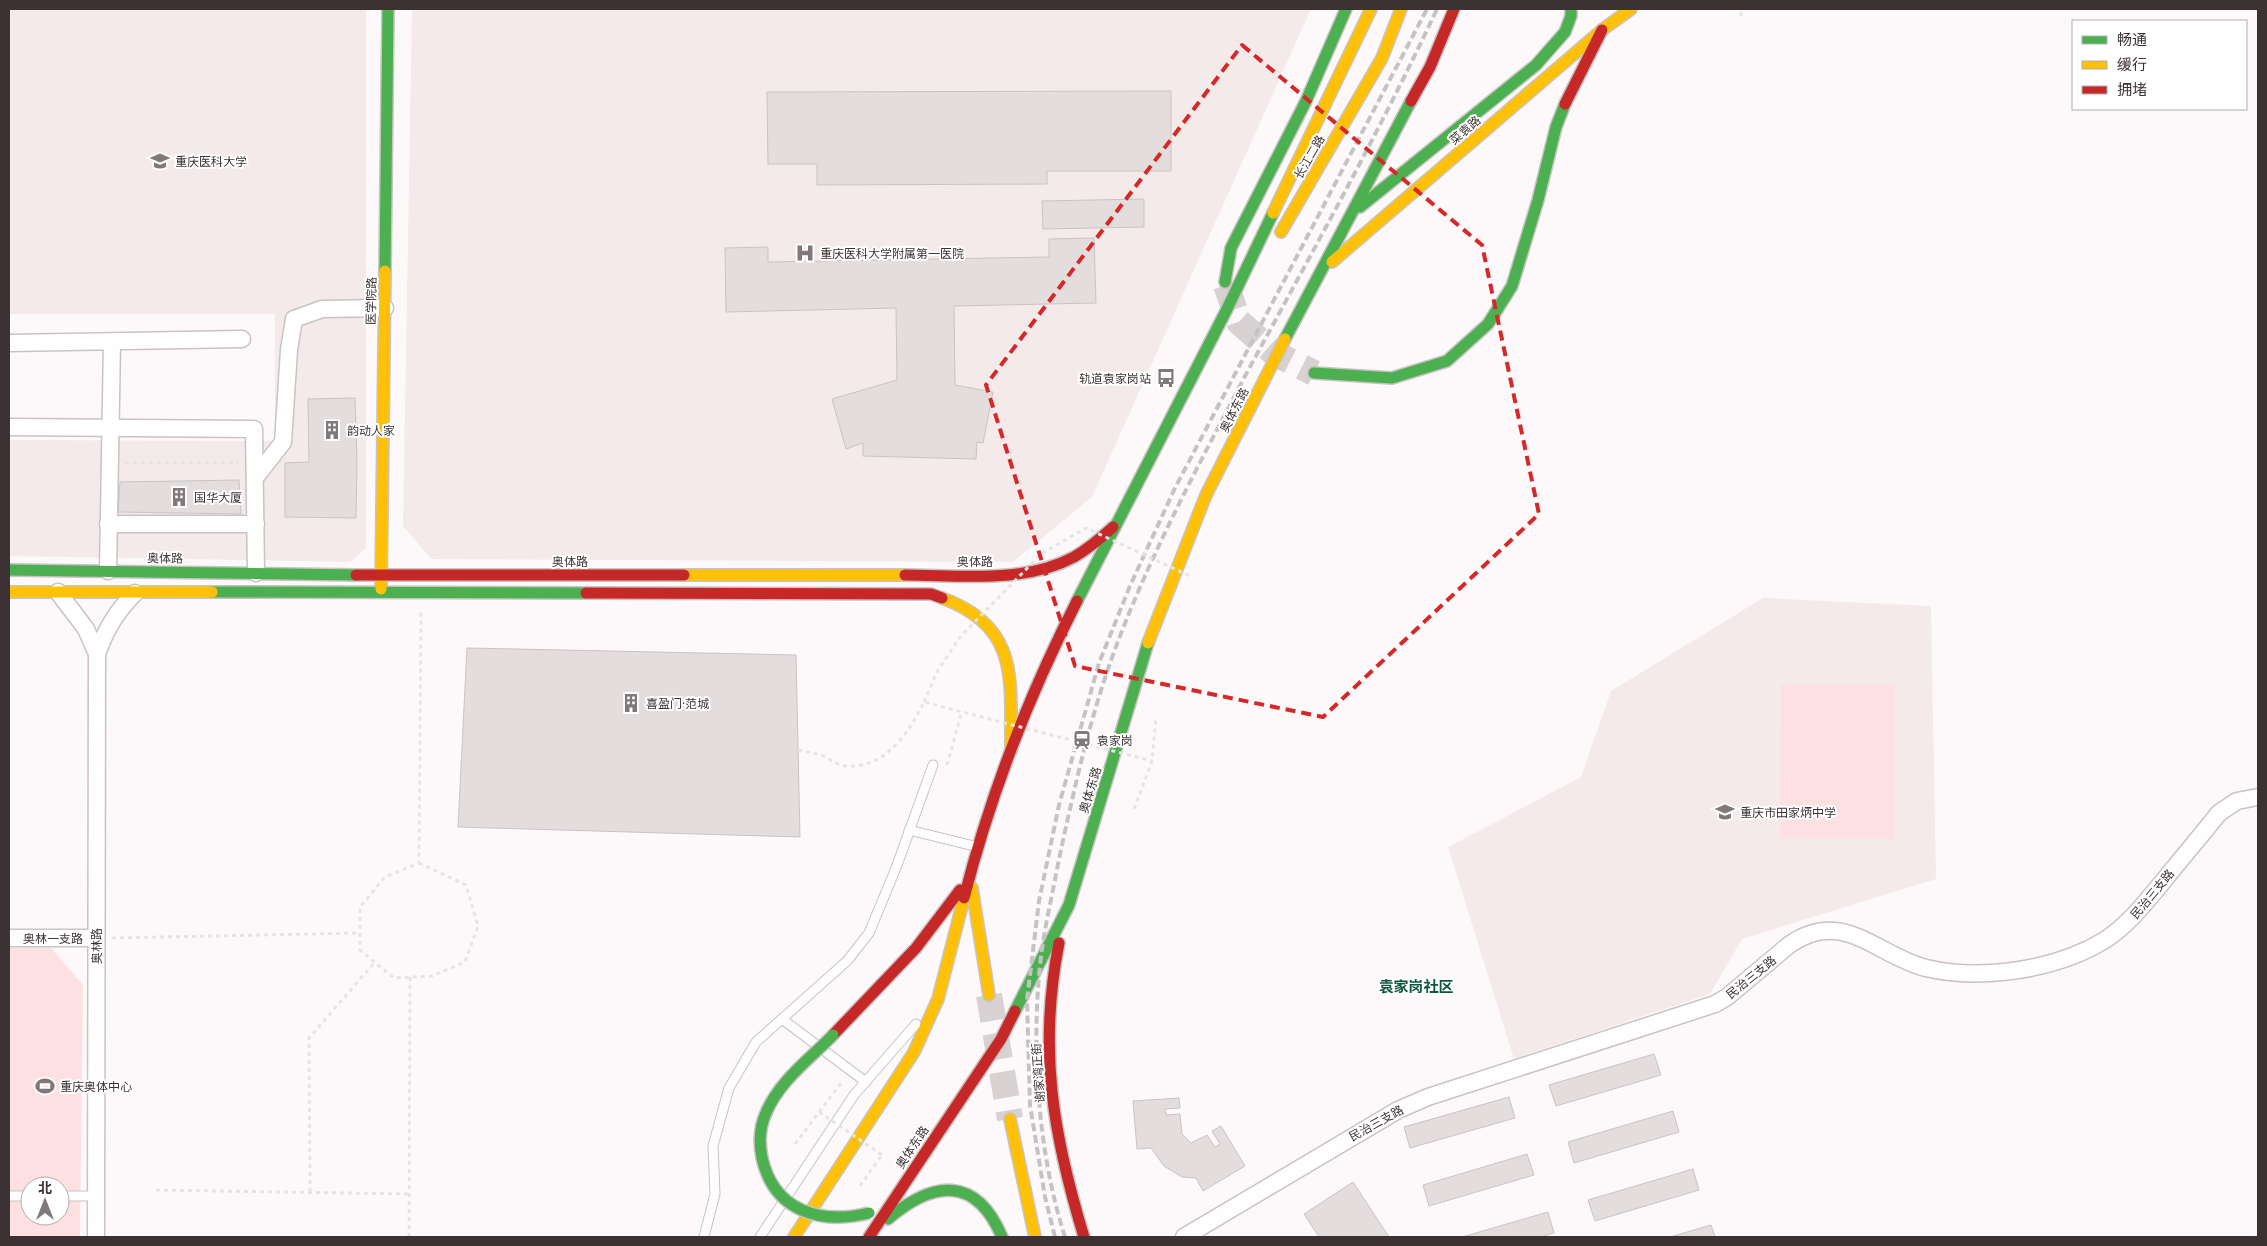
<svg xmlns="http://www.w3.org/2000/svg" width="2267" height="1246" font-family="'Open Sans','Noto Sans SC',sans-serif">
<rect width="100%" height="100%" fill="#fdf9fa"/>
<g fill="#f4eaea">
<polygon points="9,9 366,9 366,548 350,562 9,556 9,440 275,441 275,314 9,314"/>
<polygon points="412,9 1311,9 1092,497 1013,562 431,559 403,526"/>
<polygon points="1763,598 1931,606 1936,879 1742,939 1710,994 1514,1059 1448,847 1581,777 1611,691"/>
</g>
<g fill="#fce0e2" fill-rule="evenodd">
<polygon points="1781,685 1895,685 1895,839 1780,839"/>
<path d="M9 948H51L83 985 80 1237H9ZM30 1186H60V1216H30Z"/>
</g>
<g fill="#e4ddde" stroke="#c9c3c3">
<polygon points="1171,91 1171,171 1047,171 1047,184 817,185 817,164 768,164 767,92"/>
<polygon points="1144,199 1144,227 1043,229 1042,201"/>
<polygon points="1094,238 1096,303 954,306 955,385 993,392 983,443 977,442 976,459 863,456 863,443 846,449 832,399 897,380 896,308 726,312 725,248 768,247 768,262 1049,257 1049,239"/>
<polygon points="355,398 357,462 356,518 285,517 285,463 309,462 308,399"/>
<polygon points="239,480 241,514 118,512 120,482"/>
<polygon points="467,648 796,655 800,837 458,827"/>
<polygon points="1654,1054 1661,1075 1556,1106 1549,1085"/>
<polygon points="1509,1097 1515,1118 1410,1148 1404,1127"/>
<polygon points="1179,1098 1180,1108 1165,1109 1166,1115 1180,1114 1182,1134 1191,1143 1207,1135 1215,1147 1220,1144 1212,1131 1221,1126 1245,1166 1203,1191 1196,1178 1182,1177 1164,1166 1151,1148 1137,1149 1133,1101"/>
<polygon points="1673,1111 1679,1132 1574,1163 1568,1142"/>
<polygon points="1527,1154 1534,1175 1429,1206 1423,1185"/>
<polygon points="1693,1169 1699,1190 1595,1221 1588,1200"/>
<polygon points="1353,1182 1389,1237 1319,1237 1304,1214"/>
<polygon points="1548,1212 1554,1233 1540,1237 1462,1237"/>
<polygon points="1711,1225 1715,1237 1670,1237"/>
</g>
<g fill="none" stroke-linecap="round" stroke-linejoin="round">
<g stroke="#d7d1d2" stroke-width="26" stroke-dasharray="26 13" stroke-linecap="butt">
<polyline points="1226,285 1239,322 1274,353 1314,373"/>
<polyline points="989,995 1010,1119"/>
</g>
<g stroke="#c9c3c3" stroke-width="11">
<g id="lane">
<polyline points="909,830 974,846"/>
<polyline points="782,1019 866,1082"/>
<polyline points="9,1196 30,1196"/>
<polyline points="60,1196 96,1196"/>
<polyline points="704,1237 715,1194 713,1146 729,1088 756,1042 847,961 869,933 896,868 933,765"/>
<polyline points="760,1237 854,1095 916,1024"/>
</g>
</g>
<g stroke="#c9c3c3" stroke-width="19">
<g id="street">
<polyline points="9,343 242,339"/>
<polyline points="9,427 254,429 256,573"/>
<polyline points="255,478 283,442 289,350 294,319 322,309 385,308"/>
<polyline points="108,524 256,524"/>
<polyline points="108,571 112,342"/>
<polyline points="58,592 86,629 97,654"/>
<polyline points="9,938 96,938"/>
<path d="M96 1237 97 654C106 629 116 612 135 593"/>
<path d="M1184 1237 1398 1110 1428 1097 1715 1004 1727 997 1789 945C1842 907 1876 955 1926 968 1981 981 2056 970 2105 940 2128 925 2144 904 2161 884 2180 860 2200 837 2219 813L2237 801 2258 797"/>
</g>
</g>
<g stroke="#c9c3c3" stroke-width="14">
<g id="fast">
<polyline points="1360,207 1536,65 1565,32 1571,16 1571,9"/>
<polyline points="385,271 388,9"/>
<polyline points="1225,282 1231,248 1306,101 1346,9"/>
<polyline points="1285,339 1411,101"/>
<polyline points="1314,373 1392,378 1447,361 1488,324 1512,286 1538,200 1556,127 1565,104"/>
<polyline points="9,570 356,575"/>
<polyline points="212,592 586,593"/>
<polyline points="1077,601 1226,311 1273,213"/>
<polyline points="1015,1011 1069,905 1148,643"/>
<path d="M888 1219C933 1181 976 1175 1002 1237"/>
</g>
</g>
<g stroke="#c9c3c3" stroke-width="14">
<g id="slow">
<polyline points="1273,213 1371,9"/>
<polyline points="1281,232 1382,58 1401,9"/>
<polyline points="1332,262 1602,30 1631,9"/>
<polyline points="684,575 905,575"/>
<polyline points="381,589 385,271"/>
<polyline points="9,592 212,592"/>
<path d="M942 598C1021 627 1010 681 1011 751"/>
<polyline points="1148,643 1206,495 1285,339"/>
<polyline points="972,888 989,995"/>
<polyline points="1010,1119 1035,1237"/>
<polyline points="794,1237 914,1052 938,999 964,898"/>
</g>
</g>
<g stroke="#c9c3c3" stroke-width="14">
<g id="jam">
<polyline points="1411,101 1430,67 1454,9"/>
<polyline points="1565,104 1602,30"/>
<polyline points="356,575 684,575"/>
<path d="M905 575C959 575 1024 584 1074 557 1088 549 1101 538 1113 527"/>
<polyline points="586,593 931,594 942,598"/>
<path d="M964 898C990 796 1029 695 1077 601"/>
<path d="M1059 943C1038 1049 1053 1135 1084 1237"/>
<polyline points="833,1035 916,948 960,890"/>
<polyline points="869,1237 1001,1039 1015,1011"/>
</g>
</g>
<g stroke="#e5e4e4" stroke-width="3" stroke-dasharray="4 4" stroke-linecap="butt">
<polyline points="1741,16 1741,9"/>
<polyline points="125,463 239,463"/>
<polyline points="947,765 962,711"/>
<polyline points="1134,809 1152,761 1156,718"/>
<polyline points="419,863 466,885 478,926 465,962 432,976 394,978 360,950 360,907 385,877 419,863 421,612"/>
<polyline points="112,938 360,933"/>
<polyline points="795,1144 841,1083"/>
<polyline points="860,1186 882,1155"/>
<polyline points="156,1190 409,1194"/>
<polyline points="310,1192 309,1038 375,962"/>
<polyline points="409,1237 410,977"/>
</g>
<use href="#lane" stroke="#fffefe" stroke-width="9"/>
<use href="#street" stroke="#fffefe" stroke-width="16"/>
<use href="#fast" stroke="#4caf50" stroke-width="11"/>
<use href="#slow" stroke="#ffc107" stroke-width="11"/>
<use href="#jam" stroke="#c62828" stroke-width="11"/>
<g stroke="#c4c3c3" stroke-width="4" stroke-dasharray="8 4" stroke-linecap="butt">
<polyline points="1055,1237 1045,1197 1030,1105 1027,1000 1039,901 1059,805 1099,663 1130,586 1175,488 1427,9"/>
<path d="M1065 1237C1037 1151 1030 1038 1042 949 1046 920 1053 892 1058 864 1072 798 1087 730 1109 666 1144 566 1195 472 1244 378 1310 256 1378 135 1437 9"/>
</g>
<g stroke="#c9c3c3" stroke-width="14" stroke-linecap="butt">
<path id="fast-bridge" d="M833 1035C810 1059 779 1081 766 1113 760 1126 759 1143 762 1158 774 1211 820 1225 869 1213"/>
</g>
<g stroke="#e5e4e4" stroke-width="3" stroke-dasharray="4 4" stroke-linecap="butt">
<polyline points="924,702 937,672 960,637 1041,554 1086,528 1192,577"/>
<path d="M798 750C805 752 813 753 821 755 829 758 837 765 845 766 885 769 908 734 924 702L1152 761"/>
<polyline points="819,1112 882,1155"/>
</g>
<use href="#fast-bridge" stroke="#4caf50" stroke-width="11"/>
</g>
<path fill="none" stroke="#d62828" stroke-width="4" stroke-dasharray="10 6" stroke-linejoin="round" d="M1242 45 1482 245 1539 514 1323 717 1075 666 986 385Z"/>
<defs>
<g id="university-bare" transform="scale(1.5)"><path d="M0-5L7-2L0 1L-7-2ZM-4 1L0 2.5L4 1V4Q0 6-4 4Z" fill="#807879" stroke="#fff" stroke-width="2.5" paint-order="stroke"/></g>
<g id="hospital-bare" transform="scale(1.5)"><path d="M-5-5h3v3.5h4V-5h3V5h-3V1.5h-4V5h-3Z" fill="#807879" stroke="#fff" stroke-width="2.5" paint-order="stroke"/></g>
<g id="bus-bare" transform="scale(1.5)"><path d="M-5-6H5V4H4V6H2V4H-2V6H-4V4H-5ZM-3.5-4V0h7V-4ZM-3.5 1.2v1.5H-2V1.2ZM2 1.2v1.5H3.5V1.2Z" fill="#807879" stroke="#fff" stroke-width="2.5" paint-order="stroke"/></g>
<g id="building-bare" transform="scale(1.5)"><path d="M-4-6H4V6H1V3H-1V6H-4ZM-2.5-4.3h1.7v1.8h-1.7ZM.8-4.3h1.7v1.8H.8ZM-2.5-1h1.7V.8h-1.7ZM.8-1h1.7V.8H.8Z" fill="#807879" stroke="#fff" stroke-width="2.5" paint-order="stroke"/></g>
<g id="station-bare" transform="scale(1.5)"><path d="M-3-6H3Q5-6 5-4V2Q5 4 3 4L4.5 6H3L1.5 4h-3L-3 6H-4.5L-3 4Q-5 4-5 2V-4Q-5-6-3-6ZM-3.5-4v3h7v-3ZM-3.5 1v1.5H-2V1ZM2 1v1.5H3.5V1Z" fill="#807879" stroke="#fff" stroke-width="2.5" paint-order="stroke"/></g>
<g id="school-bare" transform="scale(1.5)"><path d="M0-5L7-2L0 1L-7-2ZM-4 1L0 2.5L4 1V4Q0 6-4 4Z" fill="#807879" stroke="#fff" stroke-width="2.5" paint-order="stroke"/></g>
<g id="stadium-bare" transform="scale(1.5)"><path d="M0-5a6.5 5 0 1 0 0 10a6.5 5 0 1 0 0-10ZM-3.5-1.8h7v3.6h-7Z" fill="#807879" stroke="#fff" stroke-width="2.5" paint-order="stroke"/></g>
</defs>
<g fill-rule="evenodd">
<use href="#university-bare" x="160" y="161"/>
<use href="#hospital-bare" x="805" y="253"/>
<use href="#bus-bare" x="1166" y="378"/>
<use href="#building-bare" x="332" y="430"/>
<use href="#building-bare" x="179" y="497"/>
<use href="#building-bare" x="631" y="703"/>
<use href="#station-bare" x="1082" y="740"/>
<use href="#school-bare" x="1725" y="812"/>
<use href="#stadium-bare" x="45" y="1086"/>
</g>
<g text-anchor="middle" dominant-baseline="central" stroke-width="4" stroke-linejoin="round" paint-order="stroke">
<g font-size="12" fill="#3d3233" stroke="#fff">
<text transform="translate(1465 130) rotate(-41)">菜袁路</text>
<text transform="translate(1309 157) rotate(-60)">长江二路</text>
<text transform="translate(371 301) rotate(-89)">医学院路</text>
<text transform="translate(1234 410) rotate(-63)">奥体东路</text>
<text transform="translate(165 558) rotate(1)">奥体路</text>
<text x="570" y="561">奥体路</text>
<text x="975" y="561">奥体路</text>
<text transform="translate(1090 790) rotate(-73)">奥体东路</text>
<text transform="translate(2152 894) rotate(-50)">民治三支路</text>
<text x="53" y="938">奥林一支路</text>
<text transform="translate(96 946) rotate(-90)">奥林路</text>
<text transform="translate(1751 977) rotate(-39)">民治三支路</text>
<text transform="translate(1038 1073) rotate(-94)">谢家湾正街</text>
<text transform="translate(1376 1123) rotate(-29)">民治三支路</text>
<text transform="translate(912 1147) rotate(-56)">奥体东路</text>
</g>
<g font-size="12" fill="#3d3233" stroke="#fff" text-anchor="start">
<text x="175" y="161">重庆医科大学</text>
<text x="820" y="253">重庆医科大学附属第一医院</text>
<text x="1151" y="378" text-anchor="end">轨道袁家岗站</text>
<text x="347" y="430">韵动人家</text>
<text x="194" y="497">国华大厦</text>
<text x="646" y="703">喜盈门·范城</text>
<text x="1097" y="740">袁家岗</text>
<text x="1740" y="812">重庆市田家炳中学</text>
<text x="60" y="1086">重庆奥体中心</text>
</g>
<g font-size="15" font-weight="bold" fill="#10573e" stroke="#fff">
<text x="1416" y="986">袁家岗社区</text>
</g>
</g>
<rect width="2267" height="1246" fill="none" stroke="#3d3233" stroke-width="20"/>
<rect x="2072" y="20" width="175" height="90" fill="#ffffff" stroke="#b1adad"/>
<rect x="2082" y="36" width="25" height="8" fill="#4caf50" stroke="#b1adad"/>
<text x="2117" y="45" font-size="15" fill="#3d3233">畅通</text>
<rect x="2082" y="61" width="25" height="8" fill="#ffc107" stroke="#b1adad"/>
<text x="2117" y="70" font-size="15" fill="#3d3233">缓行</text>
<rect x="2082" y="86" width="25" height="8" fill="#c62828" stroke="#b1adad"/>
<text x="2117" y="95" font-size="15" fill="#3d3233">拥堵</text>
<g transform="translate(45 1201)"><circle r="24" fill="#ffffff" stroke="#b1adad"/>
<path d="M0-4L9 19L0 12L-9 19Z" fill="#807879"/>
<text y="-8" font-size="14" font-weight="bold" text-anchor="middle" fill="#3d3233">北</text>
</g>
</svg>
